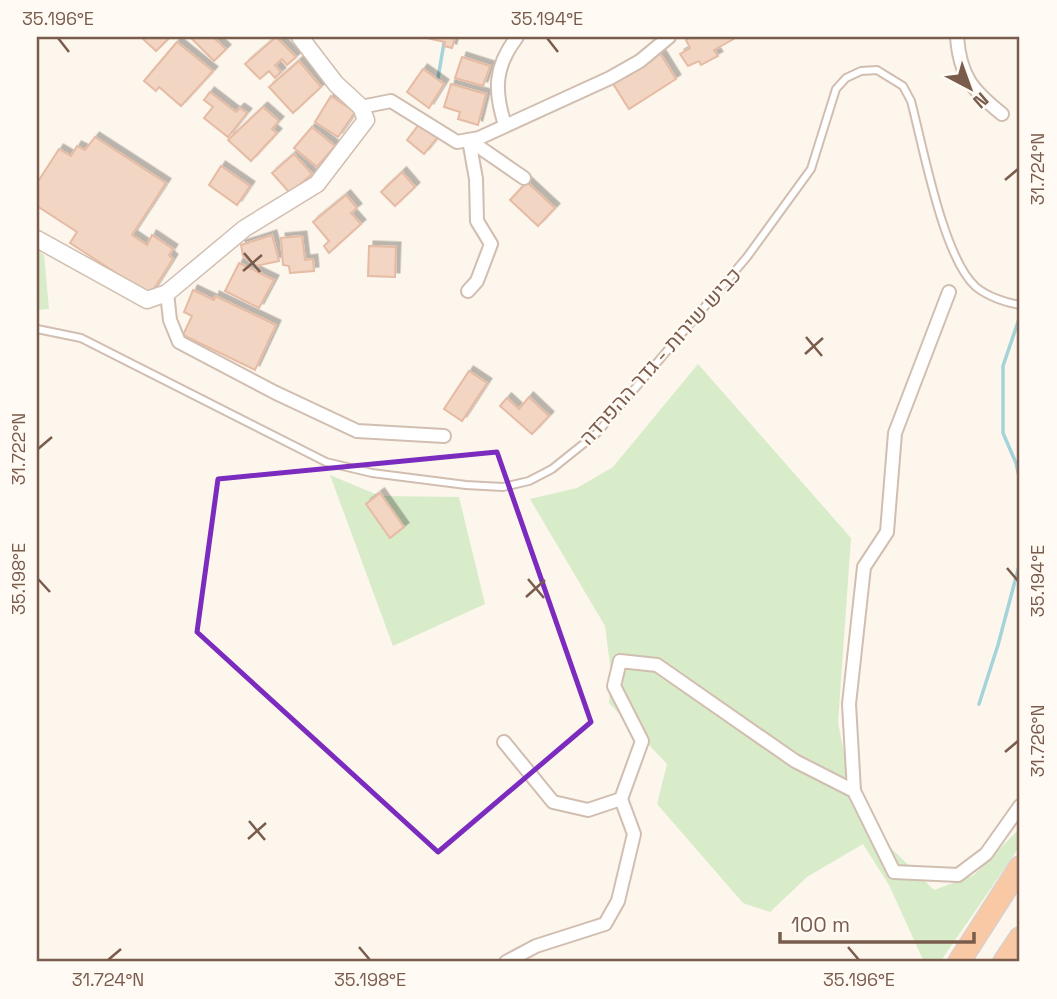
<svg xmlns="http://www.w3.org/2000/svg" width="1057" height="999" font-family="'Space Grotesk',Heebo,sans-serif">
<defs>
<filter id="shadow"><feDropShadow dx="4.5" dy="-4.5" stdDeviation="0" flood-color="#0004"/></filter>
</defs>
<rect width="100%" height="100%" fill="#fdf6ec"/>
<g fill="#d8ecc9">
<polygon points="37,250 44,255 49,309 37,310"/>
<polygon points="698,364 851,538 838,723 857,815 934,890 974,875 1020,828 1020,846 940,962 924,962 889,885 863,844 807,877 770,912 743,903 657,804 667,764 609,703 611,672 605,626 530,499 577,488 613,467"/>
<polygon points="330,475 380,496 459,497 485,604 393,646"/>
</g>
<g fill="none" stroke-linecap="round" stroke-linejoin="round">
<g stroke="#a5d3da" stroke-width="3.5">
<polyline points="437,84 445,37"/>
<polyline points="1020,316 1003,366 1003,433 1016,463 1020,481"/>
<polyline points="979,704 998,645 1020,562"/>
</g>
</g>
<g fill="#f3d5c3" stroke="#e6bba3" stroke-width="2" filter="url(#shadow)">
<polygon points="141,37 170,37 156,51"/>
<polygon points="190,37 213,37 226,49 214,61"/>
<polygon points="276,37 296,57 287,65 282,59 275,65 281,72 275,78 269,71 260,79 245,64"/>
<polygon points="422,37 455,37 452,48 444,46 445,42"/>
<polygon points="691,37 737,37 714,50 718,56 701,65 699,61 688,66 680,54 690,48 686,40"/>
<polygon points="177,42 213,71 181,106 159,87 156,91 144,81"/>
<polygon points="660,53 676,79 629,109 612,82"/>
<polygon points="462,57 490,66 483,86 455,78"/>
<polygon points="299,61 321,87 293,113 269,87"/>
<polygon points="423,69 444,84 429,108 407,92"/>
<polygon points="451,84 486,94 478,125 458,119 460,112 444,107"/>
<polygon points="210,92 236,112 240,108 247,113 228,137 204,118 213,107 204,100"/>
<polygon points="331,96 355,112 338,137 315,122"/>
<polygon points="263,107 279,121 272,129 277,133 251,161 228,140"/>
<polygon points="420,123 438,137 424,154 407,140"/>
<polygon points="312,127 335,146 317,167 294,148"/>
<polygon points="95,137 166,183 132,235 147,245 152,235 173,249 169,255 173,259 150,295 70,243 77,232 37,206 37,183 59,149 71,156 77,146 85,150"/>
<polygon points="294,154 312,174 290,193 272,173"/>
<polygon points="221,166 250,186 237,205 209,185"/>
<polygon points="402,172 415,187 395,206 381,192"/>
<polygon points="527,182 555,208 538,226 510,200"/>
<polygon points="346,195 357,208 351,213 361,224 329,253 324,246 329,241 313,222"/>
<polygon points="272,235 279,261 256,266 243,256 241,245"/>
<polygon points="302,236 305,260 313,259 314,271 290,273 289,266 283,265 281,238"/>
<polygon points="369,246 396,247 395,277 368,276"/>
<polygon points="239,263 274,280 259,308 225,291"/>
<polygon points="193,290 214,300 215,296 276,325 255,370 183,335 192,316 184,312"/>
<polygon points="469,371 487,383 462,421 444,409"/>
<polygon points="529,397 549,416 532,434 500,406 507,398 519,409"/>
<polygon points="380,493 404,527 390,538 366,504"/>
</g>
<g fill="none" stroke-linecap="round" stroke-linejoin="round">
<g stroke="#d1beb0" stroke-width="10">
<g id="service">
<path d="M37 329 81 338 326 462 372 473 466 485 503 487 529 481 552 469 597 433 747 257 811 169 836 89 846 78 861 71 877 70 903 86 911 101C923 146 943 258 976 287 987 296 1006 303 1020 305"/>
<polyline points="1017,962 1020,960"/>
</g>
</g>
<g stroke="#d1beb0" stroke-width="16">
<g id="minor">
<path d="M957 37C960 76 972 90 1002 114"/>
<polyline points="361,107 391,101 457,142 479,138 610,78 640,61 669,37"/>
<path d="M505 125C494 91 494 67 517 37"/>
<polyline points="469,140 524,178"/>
<polyline points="468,291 477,281 491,244 477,221 476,179 469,140"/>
<polyline points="167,293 170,320 179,342 276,393 357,431 444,436"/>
<polyline points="504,742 553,802 588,810 621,799 642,741 614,686 620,661 657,665 795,761 854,791 894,872 958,875 986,854 1020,806"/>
<polyline points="854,791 849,704 864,567 887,532 895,433 949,292"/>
<polyline points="506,962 536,946 605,924 618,901 634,834 621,799"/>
</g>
</g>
<g stroke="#d1beb0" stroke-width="19">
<polyline id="tertiary" points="37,239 147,300 167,293 245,228 317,184 366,120 361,107 336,84 300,37"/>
</g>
<g stroke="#dad1cd" stroke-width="24">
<g id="trunk">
<polyline points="959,962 1020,867"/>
<polyline points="1004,962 1020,938"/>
</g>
</g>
<use href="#service" stroke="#fff" stroke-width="6"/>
<use href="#minor" stroke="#fff" stroke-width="12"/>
<use href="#tertiary" stroke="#fff" stroke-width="16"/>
<use href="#trunk" stroke="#f9c8a4" stroke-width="21"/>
</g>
<path fill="none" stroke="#7b2cbf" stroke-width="5" stroke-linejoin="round" d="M497 452 591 722 438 852 197 632 218 479Z"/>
<path fill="none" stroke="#7a5c4d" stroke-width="2.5" d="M58 38 69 52M547 38 558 52M1005 180 1018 169M244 253 260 272M243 271 262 255M806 337 822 356M805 354 823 338M38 449 52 437M1007 568 1018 581M38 579 50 592M528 579 544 598M526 597 545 580M1005 752 1018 741M249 821 265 840M248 839 266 823M359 947 370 960M848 947 859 960M108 960 121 949"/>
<g text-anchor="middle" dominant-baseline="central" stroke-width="5" stroke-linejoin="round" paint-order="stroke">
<g font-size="21" fill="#7a5c4d" stroke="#fffaf3">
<text transform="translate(660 356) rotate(-48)">כביש שירות - גדר ההפרדה</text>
</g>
</g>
<rect width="1057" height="999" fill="none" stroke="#fffaf3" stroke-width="77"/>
<g transform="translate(970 88) rotate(139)" stroke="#fffaf3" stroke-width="5" paint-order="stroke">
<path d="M0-5L12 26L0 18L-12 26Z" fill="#7a5c4d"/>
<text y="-10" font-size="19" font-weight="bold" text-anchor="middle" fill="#7a5c4d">N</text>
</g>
<path d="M780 932v10h194v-10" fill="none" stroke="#7a5c4d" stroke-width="3.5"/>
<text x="791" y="932" font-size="21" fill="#7a5c4d" stroke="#fffaf3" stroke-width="5" paint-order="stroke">100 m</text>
<rect x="38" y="38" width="980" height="922" fill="none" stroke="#7a5c4d" stroke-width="2.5"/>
<g font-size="18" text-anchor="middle" fill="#7a5c4d">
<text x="58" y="25">35.196°E</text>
<text x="547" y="25">35.194°E</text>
<text transform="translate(1038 169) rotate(-90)" y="6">31.724°N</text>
<text transform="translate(19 449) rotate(-90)" y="6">31.722°N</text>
<text transform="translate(19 579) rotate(-90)" y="6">35.198°E</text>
<text transform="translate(1038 581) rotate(-90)" y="6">35.194°E</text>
<text transform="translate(1038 741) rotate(-90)" y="6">31.726°N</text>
<text x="108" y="986">31.724°N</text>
<text x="370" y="986">35.198°E</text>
<text x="859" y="986">35.196°E</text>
</g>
</svg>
